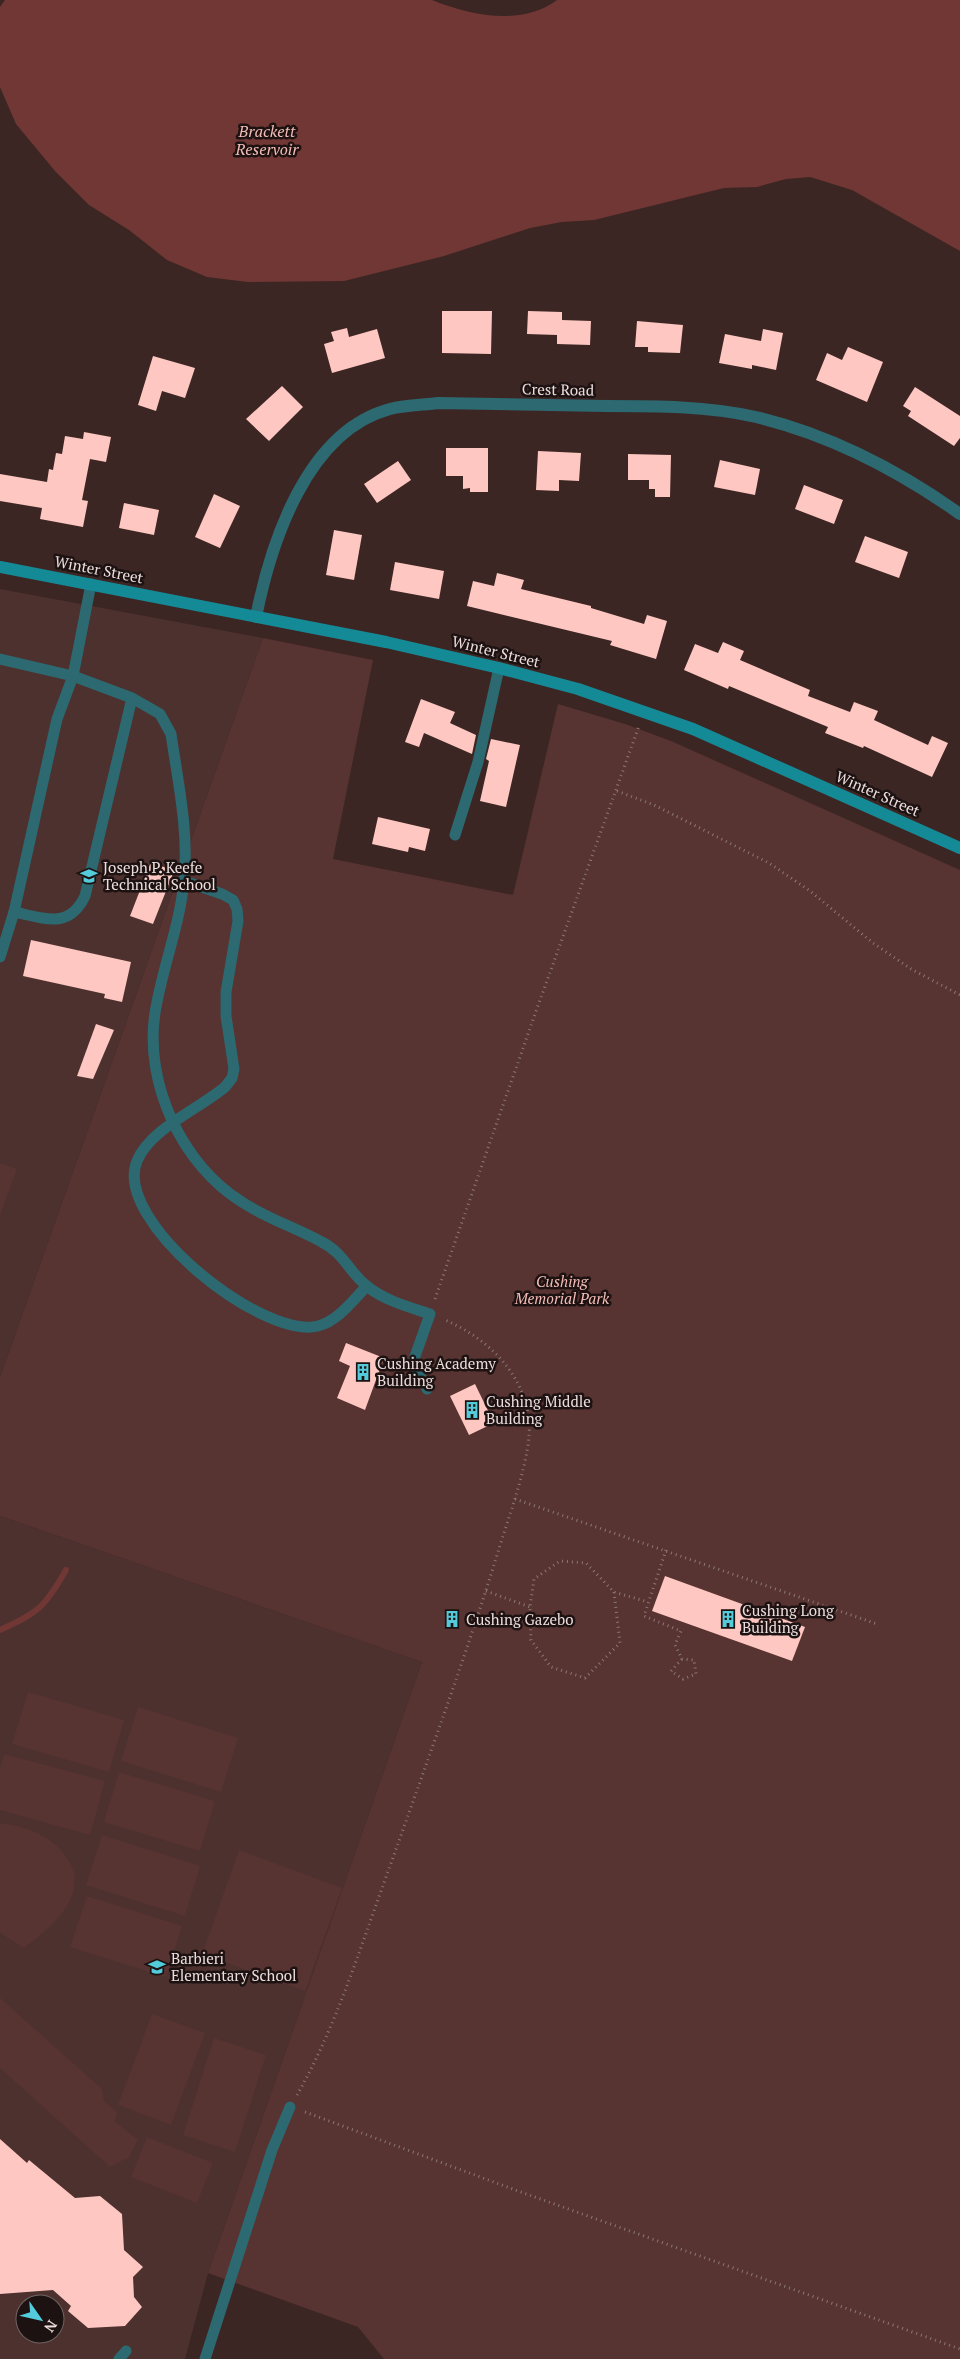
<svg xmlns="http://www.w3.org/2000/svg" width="960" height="2359" font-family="'PT Serif',serif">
<rect width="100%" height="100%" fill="#3c2624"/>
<g fill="#4d312e" fill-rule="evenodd">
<polygon points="0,589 263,638 0,1377"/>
<path d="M0 1516 422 1662 208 2273 185 2359H0ZM25 2304H55V2334H25Z"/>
</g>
<g fill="#573331">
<polygon points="263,638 373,660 333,859 513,895 558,704 625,724 671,741 960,870 960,2359 384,2359 358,2327 208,2273 422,1662 0,1516 0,1377"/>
<polygon points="0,1163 17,1169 0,1215"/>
<polygon points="28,1692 124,1720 109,1772 12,1744"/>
<polygon points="138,1707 238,1738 221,1792 121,1761"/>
<polygon points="4,1754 105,1781 90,1835 0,1810 0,1768"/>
<polygon points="119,1772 215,1801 200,1851 104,1822"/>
<path d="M0 1824C21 1824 45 1834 60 1849 66 1855 71 1865 75 1872 74 1879 75 1889 72 1896 63 1918 42 1934 24 1948L0 1933Z"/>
<polygon points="102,1835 200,1866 185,1916 86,1885"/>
<polygon points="239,1850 342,1888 305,1991 202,1954"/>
<polygon points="87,1896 182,1926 166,1977 70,1947"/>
<polygon points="0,1998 102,2089 104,2101 118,2113 114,2121 138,2140 129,2157 110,2167 0,2068"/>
<polygon points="152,2014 205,2033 171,2125 118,2105"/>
<polygon points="214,2038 266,2055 235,2152 183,2135"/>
<polygon points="147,2137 213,2163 197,2203 131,2177"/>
</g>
<path fill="#703734" d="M5 0H432C469 15 521 27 557 0H960V251L852 190 810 177 786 179 757 187 724 188 594 220 562 222 530 228 444 256 344 281 248 282 207 277 167 260 129 230 89 205 55 171 16 124 0 87V7Z"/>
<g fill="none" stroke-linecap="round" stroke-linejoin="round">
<path stroke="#703734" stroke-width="6" d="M0 1630C38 1613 45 1607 66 1570"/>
</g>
<g fill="#fec7c1">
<polygon points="442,311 492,311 491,354 442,353"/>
<polygon points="528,311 562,312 562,320 591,321 590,345 557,344 557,335 527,334"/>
<polygon points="637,321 683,325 680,353 648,352 648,347 635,347"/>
<polygon points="347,328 349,337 377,329 385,358 332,373 324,344 334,341 331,332"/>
<polygon points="763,329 783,333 776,370 752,365 752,369 719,363 725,334 761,341"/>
<polygon points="848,347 883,362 867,402 816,380 827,353 842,360"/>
<polygon points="153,356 195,368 185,398 162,391 156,411 138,405"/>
<polygon points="282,386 303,407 269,441 246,419"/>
<polygon points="915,387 960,416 960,438 954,446 908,416 911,411 903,406"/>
<polygon points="84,432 111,437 106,462 90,459 82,500 88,501 83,527 40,519 42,508 0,501 0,474 47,482 49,469 53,470 56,453 62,454 65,436 83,439"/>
<polygon points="446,448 488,448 488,492 470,492 470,488 463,489 463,476 446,476"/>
<polygon points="538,451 581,453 579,481 559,480 559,491 536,490"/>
<polygon points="628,454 671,455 670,497 655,497 655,489 649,489 649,480 628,480"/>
<polygon points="720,460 760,469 755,495 714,487"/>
<polygon points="398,461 411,480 377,503 364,484"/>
<polygon points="804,485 843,500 834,524 795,509"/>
<polygon points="214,494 240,506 220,548 195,537"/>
<polygon points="124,503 159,510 154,535 119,528"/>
<polygon points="334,530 362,535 354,580 326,575"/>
<polygon points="865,536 908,552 899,578 855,562"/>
<polygon points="395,562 444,571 439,599 390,590"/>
<polygon points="497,573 524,580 521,589 591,606 591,608 644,624 647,615 667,621 656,659 610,645 612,641 467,606 473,581 494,586"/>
<polygon points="723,642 744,651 740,660 810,690 808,696 850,712 854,702 878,711 874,720 928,745 932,736 948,743 932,777 864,746 863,748 825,733 828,727 729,686 728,689 684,670 695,644 718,653"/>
<polygon points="421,699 455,712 450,723 476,735 472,754 424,733 419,747 405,742"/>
<polygon points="491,739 520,745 506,807 480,801 489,761 486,759"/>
<polygon points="378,817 430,829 425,851 409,847 408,852 372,844"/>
<polygon points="151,862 174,871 153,924 130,916"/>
<polygon points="31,940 131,962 122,1002 104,998 105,994 23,976"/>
<polygon points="96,1024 114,1030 93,1079 77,1076"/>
<polygon points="346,1343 384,1358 365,1410 337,1398 350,1366 339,1361"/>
<polygon points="475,1384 494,1423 469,1435 450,1396"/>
<polygon points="665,1576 805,1627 792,1661 652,1611"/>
<polygon points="0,2139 27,2163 29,2160 75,2198 100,2196 122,2214 124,2250 143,2267 133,2277 134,2297 142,2307 125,2326 88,2328 68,2311 71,2306 53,2290 0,2294"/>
</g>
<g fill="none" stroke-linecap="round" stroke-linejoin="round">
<g stroke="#8b7876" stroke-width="3" stroke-dasharray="1 4" stroke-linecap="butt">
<polyline points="617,791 654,805 769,863 810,891 873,943 911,969 960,995"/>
<polyline points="435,1299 535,1014 639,726"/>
<polyline points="515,1499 877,1624"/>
<polyline points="666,1550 644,1616 681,1631 675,1645 682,1659 694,1660 696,1674 683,1679 671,1671 682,1659"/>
<polyline points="486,1591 530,1607"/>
<polyline points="614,1592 620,1643 585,1678 551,1667 531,1640 530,1607 534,1579 560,1561 586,1563 614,1592 648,1602"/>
<path d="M297 2095C337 2025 361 1945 389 1869 426 1764 465 1659 498 1552 508 1518 533 1454 529 1419 523 1372 487 1338 445 1320"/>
<polyline points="305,2112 518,2191 960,2349"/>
</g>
<g stroke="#2c6971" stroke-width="11">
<path d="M0 659 73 676 132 698 160 714 171 734C178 782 189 832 184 880 180 926 162 968 155 1013 144 1083 182 1165 242 1202 266 1218 294 1227 320 1241 346 1254 348 1272 368 1287 386 1301 409 1307 430 1314L413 1362 427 1389"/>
<polyline points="455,835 478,762 499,668"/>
<path d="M184 881 222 894 233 900 237 909 238 921 226 992V1016L234 1069 232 1078 225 1087C199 1109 150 1129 137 1161 112 1221 263 1340 318 1326 338 1321 352 1301 367 1286"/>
<path d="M14 912C44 918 69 930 85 896L132 698"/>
<polyline points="0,957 14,912 57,719 73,676 91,584"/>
<polyline points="119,2359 126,2351"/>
<polyline points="205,2359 272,2150 290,2107"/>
</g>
<path stroke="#2c6971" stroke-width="12" d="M256 617C271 542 307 431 390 409 406 405 423 405 439 403 495 404 550 405 606 406 656 406 707 406 756 417 831 435 898 470 960 514"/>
<polyline stroke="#158a97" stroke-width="12" points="0,567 386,642 499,668 578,689 693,729 960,848"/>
</g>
<defs>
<g id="school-bare" transform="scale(1.35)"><path d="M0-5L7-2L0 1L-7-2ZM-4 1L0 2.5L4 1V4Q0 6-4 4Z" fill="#53cbda" stroke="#1c1211" stroke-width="2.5" paint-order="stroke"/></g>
<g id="building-bare" transform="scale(1.35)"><path d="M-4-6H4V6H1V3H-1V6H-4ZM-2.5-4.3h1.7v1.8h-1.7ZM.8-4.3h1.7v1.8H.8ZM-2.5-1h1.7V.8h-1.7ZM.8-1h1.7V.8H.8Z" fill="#53cbda" stroke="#1c1211" stroke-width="2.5" paint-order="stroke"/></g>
</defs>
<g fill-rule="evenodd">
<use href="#school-bare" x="89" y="876"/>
<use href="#building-bare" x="363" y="1372"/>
<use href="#building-bare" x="472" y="1410"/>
<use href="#building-bare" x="452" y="1619"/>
<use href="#building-bare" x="728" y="1619"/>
<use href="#school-bare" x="157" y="1967"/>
</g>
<g text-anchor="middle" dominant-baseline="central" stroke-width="5" stroke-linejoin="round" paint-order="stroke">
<g font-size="15" fill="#eddedd" stroke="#1c1211">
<text transform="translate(558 389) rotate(1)">Crest Road</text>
<text transform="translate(99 569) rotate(11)">Winter Street</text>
<text transform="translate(496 651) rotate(14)">Winter Street</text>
<text transform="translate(878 793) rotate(24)">Winter Street</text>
</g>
<g font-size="15" fill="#eddedd" stroke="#1c1211" text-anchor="start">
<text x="103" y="867">Joseph P. Keefe<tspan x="103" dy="17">Technical School</tspan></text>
<text x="377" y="1363">Cushing Academy<tspan x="377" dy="17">Building</tspan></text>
<text x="486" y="1401">Cushing Middle<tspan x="486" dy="17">Building</tspan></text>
<text x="742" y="1610">Cushing Long<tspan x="742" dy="17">Building</tspan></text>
<text x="466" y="1619">Cushing Gazebo</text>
<text x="171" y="1958">Barbieri<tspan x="171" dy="17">Elementary School</tspan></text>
</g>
<g font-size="15" font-style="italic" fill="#f5bcb7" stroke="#1c1211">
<text x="562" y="1281">Cushing<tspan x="562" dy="17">Memorial Park</tspan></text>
</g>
<g font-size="16" font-style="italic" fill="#f3bbb5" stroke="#1c1211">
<text x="267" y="131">Brackett<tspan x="267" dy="18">Reservoir</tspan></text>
</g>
</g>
<g transform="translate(40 2319) rotate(124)"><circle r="24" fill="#1c1211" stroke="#706463"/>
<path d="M0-4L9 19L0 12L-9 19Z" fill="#53cbda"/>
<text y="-8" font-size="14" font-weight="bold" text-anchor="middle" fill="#eddedd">N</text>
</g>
</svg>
